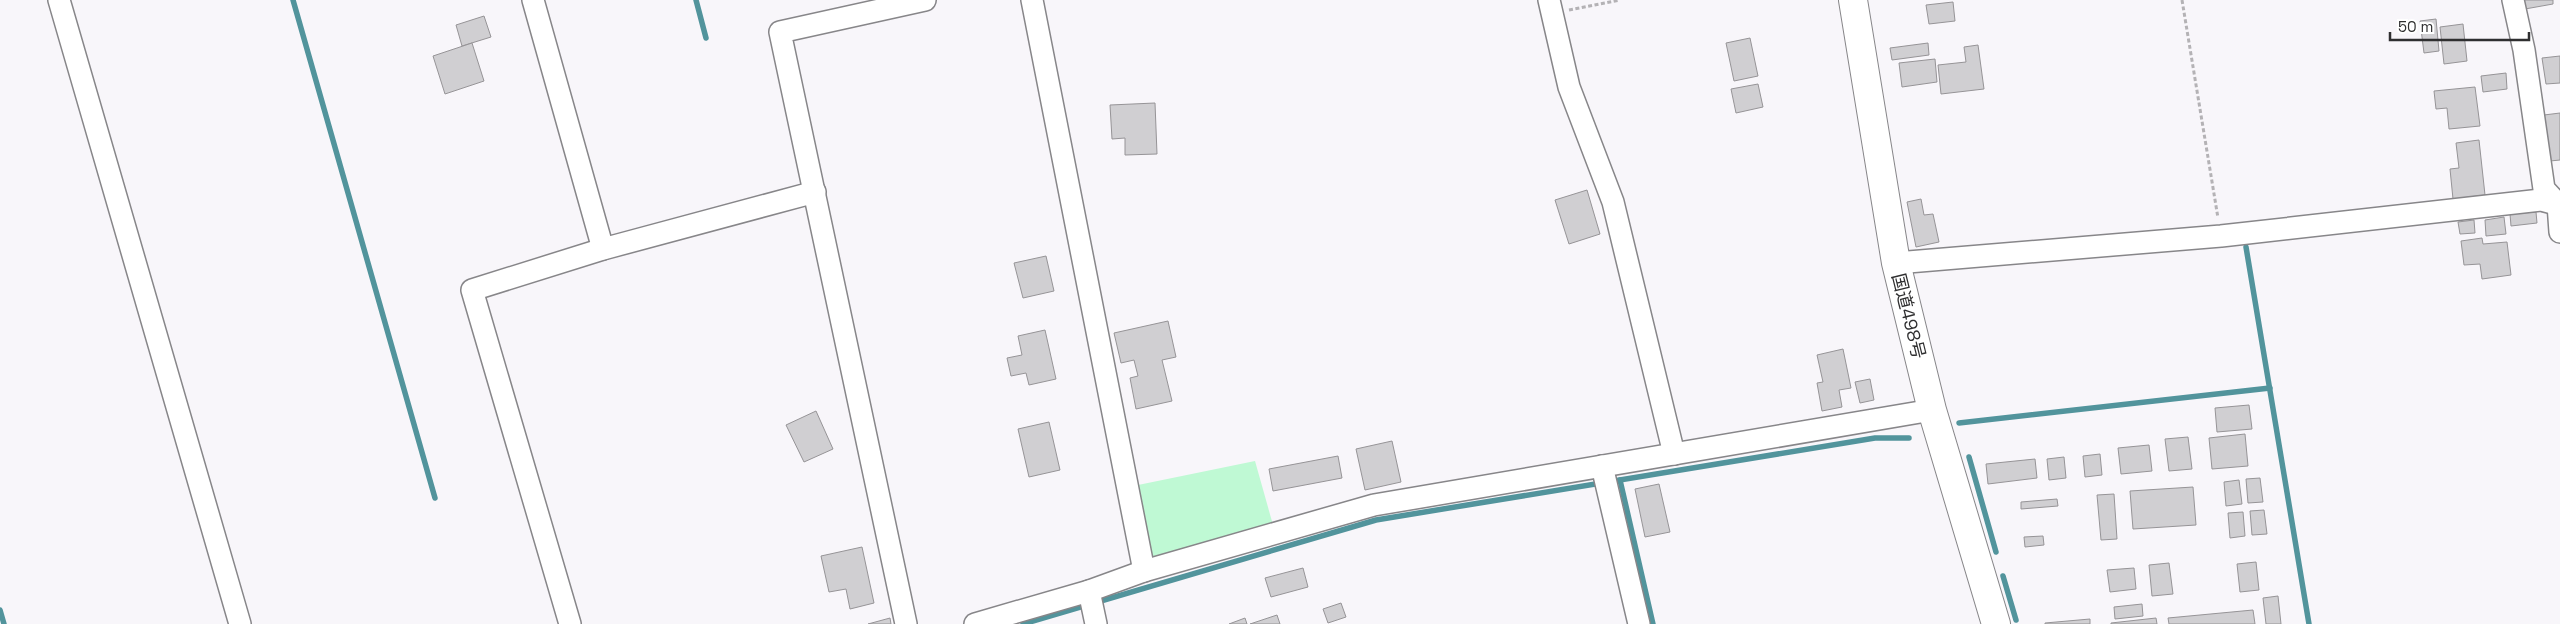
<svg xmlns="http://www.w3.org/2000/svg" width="2560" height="624" font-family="'Space Grotesk','Noto Sans JP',sans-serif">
<rect width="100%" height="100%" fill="#f8f6fa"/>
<polygon fill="#bff9d4" points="1255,461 1273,525 1151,557 1138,485"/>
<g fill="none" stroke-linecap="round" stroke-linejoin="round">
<g stroke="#52949c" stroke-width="5.5">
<polyline points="293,0 435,498"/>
<polyline points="696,0 706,38"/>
<polyline points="2246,247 2309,624"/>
<polyline points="1959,423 2270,388"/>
<polyline points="1969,457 1996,552"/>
<polyline points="1620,480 1653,624"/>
<polyline points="2003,576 2016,620"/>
<polyline points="0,610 4,624"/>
<polyline points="1023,624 1376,520 1875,438 1909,438"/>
</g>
</g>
<g fill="#d0cfd2" stroke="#969497">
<polygon points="2523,0 2553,0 2553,4 2525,9"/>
<polygon points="1953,2 1955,21 1929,24 1926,5"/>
<polygon points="484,16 491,37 462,46 456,25"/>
<polygon points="2436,19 2439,51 2424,53 2420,21"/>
<polygon points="2463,24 2467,61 2444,64 2440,27"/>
<polygon points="1750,38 1758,76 1734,81 1726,43"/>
<polygon points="472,43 484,81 445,94 433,56"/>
<polygon points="1928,43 1929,55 1892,60 1890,48"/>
<polygon points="1978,45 1984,89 1941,94 1938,65 1966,62 1964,47"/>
<polygon points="2560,56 2560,83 2546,84 2542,58"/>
<polygon points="1935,59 1937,82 1902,87 1899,63"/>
<polygon points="2506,73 2507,89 2483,92 2481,76"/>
<polygon points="1758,84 1763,107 1736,113 1731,89"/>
<polygon points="2475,87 2480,126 2449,129 2447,108 2436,109 2434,91"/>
<polygon points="1155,103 1157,154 1125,155 1125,138 1112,139 1110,105"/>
<polygon points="2560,113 2560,160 2550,161 2544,115"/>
<polygon points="2479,140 2485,195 2453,199 2450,169 2459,168 2456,143"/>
<polygon points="1587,190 1600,234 1569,244 1555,200"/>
<polygon points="1921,199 1924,215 1933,214 1939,242 1916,247 1907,202"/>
<polygon points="2536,212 2537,223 2511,226 2510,214"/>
<polygon points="2504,217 2506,234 2486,236 2485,220"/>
<polygon points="2474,220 2475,233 2460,234 2458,222"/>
<polygon points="2482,238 2483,244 2507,242 2511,275 2482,279 2480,264 2464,265 2461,241"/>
<polygon points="1046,256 1054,291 1023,298 1014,263"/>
<polygon points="1168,321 1176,357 1162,360 1172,401 1136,409 1130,378 1138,376 1134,360 1121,363 1114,333"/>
<polygon points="1045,330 1056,379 1029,385 1026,373 1011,376 1007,358 1022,355 1018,336"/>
<polygon points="1843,349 1851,388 1839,390 1842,407 1822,411 1817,383 1823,382 1817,355"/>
<polygon points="1870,379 1874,400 1860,403 1855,382"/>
<polygon points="2249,405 2252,429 2217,432 2215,408"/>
<polygon points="816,411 833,449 804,462 786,425"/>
<polygon points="1049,422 1060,470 1029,477 1018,429"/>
<polygon points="2245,434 2248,466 2212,469 2209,438"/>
<polygon points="2188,437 2192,469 2169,471 2165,439"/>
<polygon points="1392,441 1401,482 1365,490 1356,449"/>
<polygon points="2149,445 2152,471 2121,474 2118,448"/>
<polygon points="2100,454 2102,475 2085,477 2083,456"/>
<polygon points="1338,456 1342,478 1273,491 1269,469"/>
<polygon points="2064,457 2066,478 2049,480 2047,459"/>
<polygon points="2035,459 2037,478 1988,484 1986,464"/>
<polygon points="2260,478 2263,502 2248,503 2246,479"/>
<polygon points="2239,480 2242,504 2226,506 2224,482"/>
<polygon points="1659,484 1670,532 1645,537 1635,489"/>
<polygon points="2193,487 2196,525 2133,529 2130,491"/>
<polygon points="2114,494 2117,539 2101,540 2097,495"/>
<polygon points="2057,499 2058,506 2021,509 2021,502"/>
<polygon points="2264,510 2267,534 2252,535 2250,511"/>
<polygon points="2243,512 2245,536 2230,538 2228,513"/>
<polygon points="2043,536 2044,545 2025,547 2024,537"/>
<polygon points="862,547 874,603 850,609 846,589 829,592 821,556"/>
<polygon points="2256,562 2259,590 2240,592 2237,564"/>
<polygon points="2169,563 2173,594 2152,596 2149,565"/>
<polygon points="1303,568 1308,587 1271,597 1265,578"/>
<polygon points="2134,568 2136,589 2110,592 2107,570"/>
<polygon points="2278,596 2281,624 2266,624 2263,598"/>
<polygon points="1341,603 1346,617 1328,623 1323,609"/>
<polygon points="2142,604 2143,616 2115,619 2114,607"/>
<polygon points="2253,610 2255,624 2169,624 2168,618"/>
<polygon points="1277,615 1280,624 1250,624"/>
<polygon points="890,618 891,624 868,624"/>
<polygon points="1245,618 1247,624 1229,624"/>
<polygon points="2156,618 2157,624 2111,624 2111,623"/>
<polygon points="2090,619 2090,624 2045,624 2045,623"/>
</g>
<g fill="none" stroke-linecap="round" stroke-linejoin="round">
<g stroke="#878689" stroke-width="24">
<g id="minor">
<polyline points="59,0 240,624"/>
<polyline points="533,0 603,249"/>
<polyline points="1032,0 1144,571"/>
<polyline points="1549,0 1569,87 1613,202 1674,454"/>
<polyline points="2513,0 2524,50 2544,189 2558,204 2560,232"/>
<polyline points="1896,263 2221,236 2541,200 2560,205"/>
<polyline points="1602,466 1639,624"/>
<polyline points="1089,591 1096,624"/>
<polyline points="570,624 472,290 603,249 815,192"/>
<polyline points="906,624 780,32 925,0"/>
<polyline points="975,624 1089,591 1144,571 1374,505 1932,410"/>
</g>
</g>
<g stroke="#878689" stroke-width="30">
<polyline id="trunk" points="1853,0 1896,263 1932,410 1996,624"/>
</g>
<g stroke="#b4b2b5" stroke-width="3" stroke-dasharray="4 2.5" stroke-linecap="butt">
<polyline points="2182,0 2218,218"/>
<polyline points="1569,10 1620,0"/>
</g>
<use href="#minor" stroke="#fff" stroke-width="21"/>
<use href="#trunk" stroke="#fff" stroke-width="28"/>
</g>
<g text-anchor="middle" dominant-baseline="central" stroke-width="4.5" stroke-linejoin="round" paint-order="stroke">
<g font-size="18" fill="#2f2f30" stroke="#fff">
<text transform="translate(1909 316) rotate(76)">国道498号</text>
</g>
</g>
<path d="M2390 32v8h139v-8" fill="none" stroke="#2f2f30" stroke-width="2.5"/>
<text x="2398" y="32" font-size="15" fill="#2f2f30" stroke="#ffffff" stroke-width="4" paint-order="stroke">50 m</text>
</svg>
